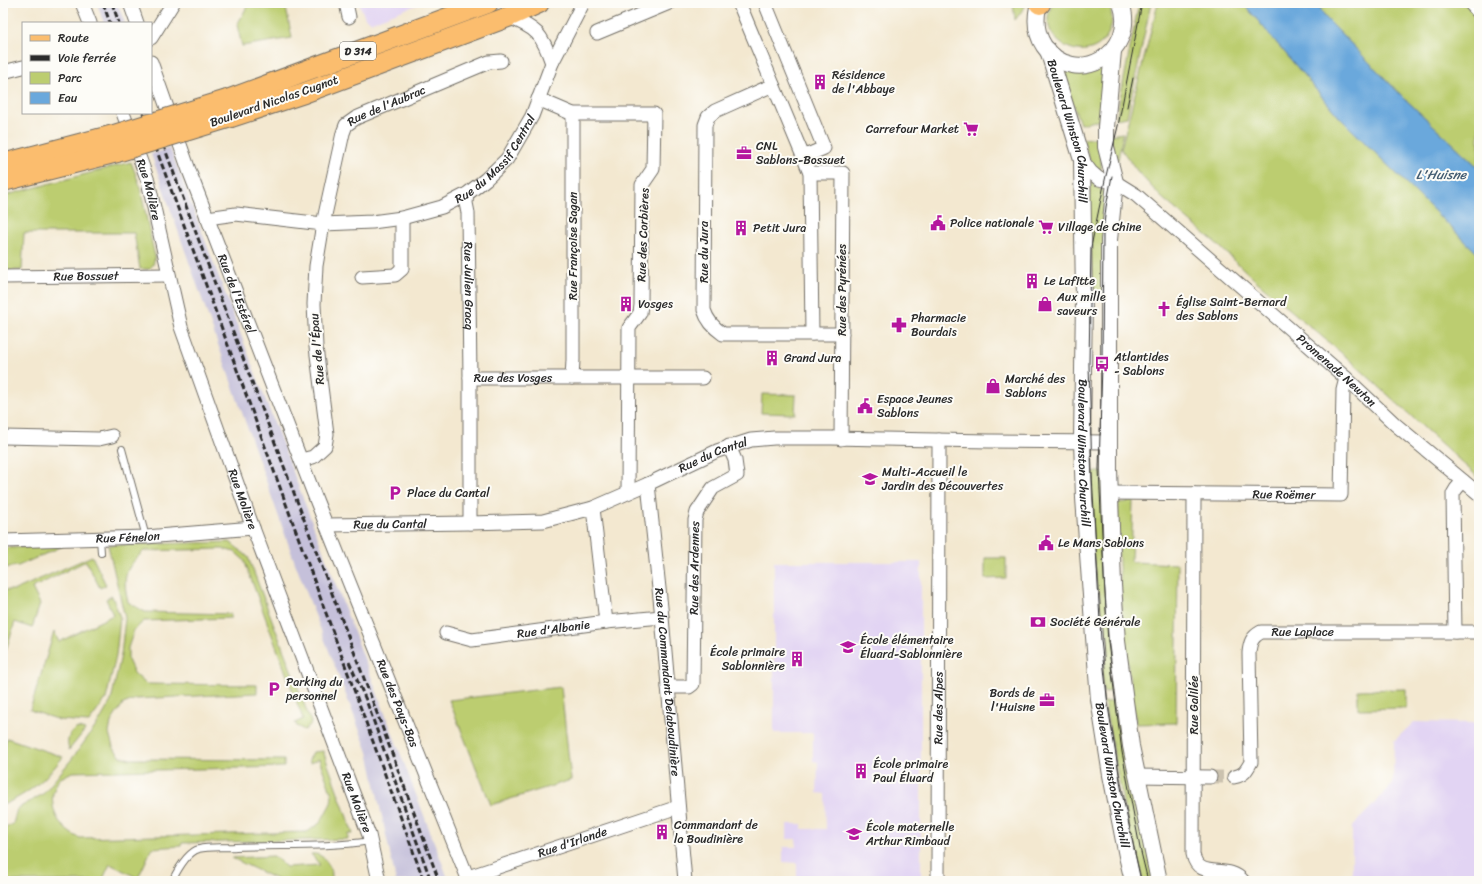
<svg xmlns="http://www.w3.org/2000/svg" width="1482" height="884" font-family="Sriracha,sans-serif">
<rect width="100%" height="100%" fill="#fdfcf7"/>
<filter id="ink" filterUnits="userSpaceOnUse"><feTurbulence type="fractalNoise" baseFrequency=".025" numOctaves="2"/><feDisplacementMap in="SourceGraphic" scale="8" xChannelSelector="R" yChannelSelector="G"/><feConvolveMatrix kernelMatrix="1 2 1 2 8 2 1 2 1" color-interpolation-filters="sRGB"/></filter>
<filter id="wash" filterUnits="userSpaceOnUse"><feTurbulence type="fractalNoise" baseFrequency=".012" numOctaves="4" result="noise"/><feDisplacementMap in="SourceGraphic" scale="16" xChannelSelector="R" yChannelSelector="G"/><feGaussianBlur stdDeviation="0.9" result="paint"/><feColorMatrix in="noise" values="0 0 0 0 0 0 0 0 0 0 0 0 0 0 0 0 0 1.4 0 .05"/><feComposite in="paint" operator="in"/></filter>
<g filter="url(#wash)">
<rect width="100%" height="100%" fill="#f3e8d0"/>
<g fill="#e2d4f3">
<polygon points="359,3 422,3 371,22 365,18"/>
<polygon points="774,562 921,562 921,881 797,881 797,863 783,862 783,847 797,847 796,839 787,839 787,824 802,824 802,829 826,829 825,794 817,793 818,762 813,761 813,733 774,733"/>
<polygon points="1414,722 1479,723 1479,881 1352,881 1352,827 1393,784 1394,741"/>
</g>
<g fill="#c5c0da">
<polygon points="97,3 117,3 125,23 104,23"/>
<polygon points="170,148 328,564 449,881 396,881 368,752 295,563 151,154"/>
</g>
<g fill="#bccd70" stroke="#747c4e">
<polygon points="249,3 285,3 292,38 242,46 237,25"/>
<polygon points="1013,3 1026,3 1027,4 1015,20"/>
<path d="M1053 3H1108C1112 11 1113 21 1110 30 1092 73 1030 40 1053 3Z"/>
<polygon points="1139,3 1151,3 1127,117 1116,119"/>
<polygon points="1158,3 1243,3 1340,118 1479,255 1479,478 1352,362 1254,279 1217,244 1161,197 1138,172 1121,149"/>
<polygon points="1317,3 1470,3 1479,13 1479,168 1404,98 1326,18"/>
<polygon points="1104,66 1101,120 1080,124 1062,74 1063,69"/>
<polygon points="1123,133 1118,160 1115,155 1109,135"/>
<polygon points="1101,137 1101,168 1099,172 1091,164 1083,139"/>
<polygon points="131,162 139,183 155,257 153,265 149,269 140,269 134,233 24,233 22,270 3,271 3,196"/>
<polygon points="1090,181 1110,197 1105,295 1086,294"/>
<polygon points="762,394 796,395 795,414 761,413"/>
<polygon points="1087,472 1104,472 1119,691 1103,692"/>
<polygon points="1133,501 1131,562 1178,564 1176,723 1136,724 1124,639 1119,565 1118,503"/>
<path d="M230 542 248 557 311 722 310 726 304 730 297 726 295 723 303 719 244 560 235 552 222 549 144 551C125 568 122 577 128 602L145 612 231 614V618L144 621 134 630 128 648V660L134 673 146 684 257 685V693L136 699 123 704 111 722 109 733 113 747 120 756 130 759 284 760V767L72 772 59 779C57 783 54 789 53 793 50 813 62 831 80 838L307 832 320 823 331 803 332 795 319 759 310 763 309 760 313 752 323 751 353 834H348V839L182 843 181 846 152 848 138 878 110 864 102 881H3V829L13 824 17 809 43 794 71 760 99 722 111 701 121 655 125 618 108 545Z"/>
<polygon points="63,546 18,566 3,568 3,548"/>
<polygon points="92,556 106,585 100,588 86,561 32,588 40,604 32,628 15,622 3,659 3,590 15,590"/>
<polygon points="985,558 1006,558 1006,578 985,579"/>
<polygon points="112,596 120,617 116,656 106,699 89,722 59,720 30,710 54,632 59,642 113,615 106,599"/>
<polygon points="561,687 571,780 491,805 449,700"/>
<polygon points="1406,689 1406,708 1358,709 1358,690"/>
<polygon points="1120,701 1154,881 1138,881 1104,702"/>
<path d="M78 728 85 730 69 750C66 741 68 732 78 728Z"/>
<path d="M7 738 63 757C44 781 31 792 3 805V751Z"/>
<path d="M311 854C326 852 331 869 333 881H280L232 858 274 856 286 867 320 865Z"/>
</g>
<polygon fill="#6aa8dc" stroke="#4a6a84" points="1243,3 1317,3 1326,18 1404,98 1479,168 1479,255 1340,118"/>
</g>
<g filter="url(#ink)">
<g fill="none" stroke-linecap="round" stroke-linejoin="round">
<polyline stroke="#cbc2af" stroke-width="13" stroke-dasharray="13 6" stroke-linecap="butt" points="1210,777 1234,777"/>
<g stroke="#716d65" stroke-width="8">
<g id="service">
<polyline points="122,449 146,537"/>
<polyline points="100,538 101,553"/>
<path d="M172 881C177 871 187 852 199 849 209 846 225 848 236 847 281 845 326 848 370 841"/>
</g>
</g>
<g stroke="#716d65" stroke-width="15">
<g id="minor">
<polyline points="82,3 90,23"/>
<polyline points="130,3 137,23"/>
<polyline points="346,3 349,17"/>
<polyline points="739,3 810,173 812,334"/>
<polyline points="765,3 824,148 803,157"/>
<polyline points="1470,3 1479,13"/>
<path d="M508 17C537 28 542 34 552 63"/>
<polyline points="597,33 669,3"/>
<polyline points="151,38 173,3"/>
<path id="s1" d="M151 62 190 173 317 502 469 881"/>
<polyline points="3,72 23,67"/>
<path d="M773 85 715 111 708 117 705 125 704 310C707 320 714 328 723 334H842"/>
<polyline points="538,99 573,114 654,114 653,169 642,185 641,305 640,313 629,328 628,492"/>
<path id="s2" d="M123 113 148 181 181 327 253 528 369 835 379 881"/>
<path id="s3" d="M1082 160 1091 172 1099 179 1115 182 1136 195 1346 378 1396 425 1479 494"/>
<polyline points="810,173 843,173 841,439"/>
<path id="s4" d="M467 194 466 203 468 213 470 378"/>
<path id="s5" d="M207 218 236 214 323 224 372 222 402 218 442 207 467 194 486 179 507 159 532 116 552 63 583 3"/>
<path id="s6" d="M3 277 169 275"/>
<polyline points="362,277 395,275 402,269 402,218"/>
<polyline points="572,378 573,360 573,114"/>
<polyline points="3,437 99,439 112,436"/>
<path id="s7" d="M301 460 313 457 325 446 327 434 316 347 314 304 316 266 323 224 343 133 346 125 356 118 489 62 501 61"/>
<path id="s8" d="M648 484 662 617 685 881"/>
<path id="s9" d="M1110 493 1341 495 1343 390 1346 378"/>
<path d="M1194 494 1193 854C1198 882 1228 862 1243 881"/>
<polyline points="593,508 606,622"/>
<path id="s10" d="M470 523V378H703"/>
<path id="s11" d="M326 525 470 523 543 521 593 508 648 484 717 451 751 440 774 438H831L989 441 1109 442"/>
<path id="s12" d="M3 541 146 537 253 528"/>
<polyline points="1455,632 1453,494 1456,489 1463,481"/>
<path id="s13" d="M446 633 472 640 606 622 662 617"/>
<path id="s14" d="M668 687H689L693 684 695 520 697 512 713 488 737 475 735 460 729 446"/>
<polyline points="1136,776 1210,777"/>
<path id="s15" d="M1234 777C1244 775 1246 771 1251 762L1249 653C1250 642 1252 637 1261 632H1479"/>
<path id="s16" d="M468 877 678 807"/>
<path id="s17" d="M938 881 939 440"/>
</g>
</g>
<g stroke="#716d65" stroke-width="18">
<g id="tertiary">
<path d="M1038 7C1035 21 1036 34 1044 46 1075 90 1139 53 1121 3"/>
<path id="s18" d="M1048 50 1082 160 1084 299 1082 441 1084 498 1094 637 1099 699 1111 775 1127 856 1133 881"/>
<polyline points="1113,51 1106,127 1106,147 1115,182 1109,240 1109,469 1113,585 1117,641 1131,746 1159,881"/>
</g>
</g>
<g stroke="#716d65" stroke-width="22">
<g id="primary">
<polyline points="1039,3 1040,4"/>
<polyline points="227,100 488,3"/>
<polyline points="231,117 304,93 508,17 539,3"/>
<polyline points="3,164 114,135"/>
<polyline points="3,181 117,152"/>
</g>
</g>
<use href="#service" stroke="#fff" stroke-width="6"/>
<use href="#minor" stroke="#fff" stroke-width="13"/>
<use href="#tertiary" stroke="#fff" stroke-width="16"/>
<use href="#primary" stroke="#fbbd6e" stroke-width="20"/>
<g stroke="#2b2b2b" stroke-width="1">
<polyline points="1127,107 1133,78"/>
<polyline points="1112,176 1106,207 1103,233 1102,364 1099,469 1104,577 1108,642 1122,752 1140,848 1148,881"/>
<polyline points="1141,881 1122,793 1114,743 1108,706 1101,640 1092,475 1089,364 1091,247 1105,180 1118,126 1142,3"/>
</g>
<g stroke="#2b2b2b" stroke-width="3" stroke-dasharray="6 3" stroke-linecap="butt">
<polyline points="103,3 110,23"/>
<polyline points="112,3 119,23"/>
<path d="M151 111C245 368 345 623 439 881"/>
<polyline points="143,113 424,881"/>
<polyline points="349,662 366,700 431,881"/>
</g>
<g stroke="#716d65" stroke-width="22" stroke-linecap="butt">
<g id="primary-bridge">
<polyline points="114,135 227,100"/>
<polyline points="117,152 231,117"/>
</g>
</g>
<use href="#primary-bridge" stroke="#fbbd6e" stroke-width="20"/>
</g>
</g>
<defs>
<g id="building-bare" transform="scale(1.2)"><path d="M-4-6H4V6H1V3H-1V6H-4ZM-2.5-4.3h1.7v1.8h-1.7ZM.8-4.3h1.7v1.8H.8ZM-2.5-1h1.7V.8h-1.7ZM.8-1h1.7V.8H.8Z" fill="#b5179e" stroke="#fdfcf7" stroke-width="2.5" paint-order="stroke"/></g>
<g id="supermarket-bare" transform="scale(1.2)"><path d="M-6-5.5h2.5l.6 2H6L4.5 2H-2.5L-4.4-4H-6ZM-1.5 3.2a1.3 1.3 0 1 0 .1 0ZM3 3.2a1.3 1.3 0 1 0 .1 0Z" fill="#b5179e" stroke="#fdfcf7" stroke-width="2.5" paint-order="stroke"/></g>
<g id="office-bare" transform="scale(1.2)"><path d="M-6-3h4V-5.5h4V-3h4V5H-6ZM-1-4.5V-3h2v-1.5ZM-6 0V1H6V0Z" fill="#b5179e" stroke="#fdfcf7" stroke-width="2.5" paint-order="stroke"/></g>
<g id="civic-bare" transform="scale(1.2)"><path d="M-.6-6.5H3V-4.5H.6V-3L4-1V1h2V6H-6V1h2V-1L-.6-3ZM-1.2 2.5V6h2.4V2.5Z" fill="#b5179e" stroke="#fdfcf7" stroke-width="2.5" paint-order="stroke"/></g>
<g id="shop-bare" transform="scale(1.2)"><path d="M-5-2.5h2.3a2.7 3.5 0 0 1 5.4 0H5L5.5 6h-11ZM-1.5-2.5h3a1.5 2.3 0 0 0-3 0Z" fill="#b5179e" stroke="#fdfcf7" stroke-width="2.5" paint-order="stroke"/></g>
<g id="church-bare" transform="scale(1.2)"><path d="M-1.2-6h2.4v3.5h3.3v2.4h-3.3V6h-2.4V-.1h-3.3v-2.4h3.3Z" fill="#b5179e" stroke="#fdfcf7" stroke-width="2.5" paint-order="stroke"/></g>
<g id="pharmacy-bare" transform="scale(1.2)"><path d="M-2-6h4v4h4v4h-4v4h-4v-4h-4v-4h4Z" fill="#b5179e" stroke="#fdfcf7" stroke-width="2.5" paint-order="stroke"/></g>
<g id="bus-bare" transform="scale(1.2)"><path d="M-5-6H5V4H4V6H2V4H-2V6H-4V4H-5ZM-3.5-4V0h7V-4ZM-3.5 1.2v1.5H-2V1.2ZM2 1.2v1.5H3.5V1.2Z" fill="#b5179e" stroke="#fdfcf7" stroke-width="2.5" paint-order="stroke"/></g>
<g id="school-bare" transform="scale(1.2)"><path d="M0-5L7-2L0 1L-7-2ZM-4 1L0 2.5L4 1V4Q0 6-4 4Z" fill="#b5179e" stroke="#fdfcf7" stroke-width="2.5" paint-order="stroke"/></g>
<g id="parking-bare" transform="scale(1.2)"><path d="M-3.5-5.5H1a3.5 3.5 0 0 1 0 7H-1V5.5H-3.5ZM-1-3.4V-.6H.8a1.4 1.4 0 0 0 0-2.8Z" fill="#b5179e" stroke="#fdfcf7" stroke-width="2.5" paint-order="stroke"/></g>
<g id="bank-bare" transform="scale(1.2)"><path d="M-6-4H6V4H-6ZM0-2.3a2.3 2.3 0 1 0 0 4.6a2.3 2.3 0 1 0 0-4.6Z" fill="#b5179e" stroke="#fdfcf7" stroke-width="2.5" paint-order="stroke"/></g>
</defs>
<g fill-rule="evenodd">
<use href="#building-bare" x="820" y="82"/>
<use href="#supermarket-bare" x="971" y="129"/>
<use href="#office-bare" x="744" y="153"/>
<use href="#civic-bare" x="938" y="223"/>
<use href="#supermarket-bare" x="1046" y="227"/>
<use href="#building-bare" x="741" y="228"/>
<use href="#building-bare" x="1032" y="281"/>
<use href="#building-bare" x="626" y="304"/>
<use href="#shop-bare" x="1045" y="304"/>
<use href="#church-bare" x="1164" y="309"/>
<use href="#pharmacy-bare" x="899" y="325"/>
<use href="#building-bare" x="772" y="358"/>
<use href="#bus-bare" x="1102" y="364"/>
<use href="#shop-bare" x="993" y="386"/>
<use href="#civic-bare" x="865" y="406"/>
<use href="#school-bare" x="870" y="479"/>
<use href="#parking-bare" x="395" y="493"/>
<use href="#civic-bare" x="1046" y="543"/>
<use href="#bank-bare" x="1038" y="622"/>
<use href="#school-bare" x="848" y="647"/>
<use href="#building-bare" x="797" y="659"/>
<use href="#parking-bare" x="274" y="689"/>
<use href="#office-bare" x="1047" y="700"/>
<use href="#building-bare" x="861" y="771"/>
<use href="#building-bare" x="662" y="832"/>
<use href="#school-bare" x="854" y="834"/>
</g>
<g text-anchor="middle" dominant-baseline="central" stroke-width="4" stroke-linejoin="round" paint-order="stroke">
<rect fill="#fdfcf7" stroke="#6a6a68" stroke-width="1" x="340" y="42" width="36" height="18" rx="3"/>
<g font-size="11" font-weight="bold" fill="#2b2b2b">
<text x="358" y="51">D 314</text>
</g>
<g font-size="12" fill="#2b2b2b" stroke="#fdfcf7" text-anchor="start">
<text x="832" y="75">Résidence<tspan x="832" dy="14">de l'Abbaye</tspan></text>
<text x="959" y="129" text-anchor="end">Carrefour Market</text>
<text x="756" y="146">CNL<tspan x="756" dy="14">Sablons-Bossuet</tspan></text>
<text x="950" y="223">Police nationale</text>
<text x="1058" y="227">Village de Chine</text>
<text x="753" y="228">Petit Jura</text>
<text x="1044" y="281">Le Lafitte</text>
<text x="1057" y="297">Aux mille<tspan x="1057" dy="14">saveurs</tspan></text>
<text x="1176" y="302">Église Saint-Bernard<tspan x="1176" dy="14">des Sablons</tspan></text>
<text x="638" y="304">Vosges</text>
<text x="911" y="318">Pharmacie<tspan x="911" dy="14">Bourdais</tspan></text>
<text x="1114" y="357">Atlantides<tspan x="1114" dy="14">- Sablons</tspan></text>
<text x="784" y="358">Grand Jura</text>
<text x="1005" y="379">Marché des<tspan x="1005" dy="14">Sablons</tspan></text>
<text x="877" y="399">Espace Jeunes<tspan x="877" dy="14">Sablons</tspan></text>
<text x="882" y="472">Multi-Accueil le<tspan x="882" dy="14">Jardin des Découvertes</tspan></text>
<text x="407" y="493">Place du Cantal</text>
<text x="1058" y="543">Le Mans Sablons</text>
<text x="1050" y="622">Société Générale</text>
<text x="860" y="640">École élémentaire<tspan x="860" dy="14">Éluard-Sablonnière</tspan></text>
<text x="785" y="652" text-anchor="end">École primaire<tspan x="785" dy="14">Sablonnière</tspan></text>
<text x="286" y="682">Parking du<tspan x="286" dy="14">personnel</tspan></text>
<text x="1035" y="693" text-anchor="end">Bords de<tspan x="1035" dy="14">l'Huisne</tspan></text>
<text x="873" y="764">École primaire<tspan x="873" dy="14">Paul Éluard</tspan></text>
<text x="674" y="825">Commandant de<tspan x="674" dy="14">la Boudinière</tspan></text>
<text x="866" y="827">École maternelle<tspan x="866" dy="14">Arthur Rimbaud</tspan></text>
</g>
<g font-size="12" fill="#2b2b2b" stroke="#fdfcf7">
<text transform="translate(274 101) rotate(-19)">Boulevard Nicolas Cugnot</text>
<text stroke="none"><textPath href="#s7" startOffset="399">Rue de l'Aubrac</textPath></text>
<text stroke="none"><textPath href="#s18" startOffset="84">Boulevard Winston Churchill</textPath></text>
<text stroke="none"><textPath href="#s5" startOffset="311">Rue du Massif Central</textPath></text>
<text stroke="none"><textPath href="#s2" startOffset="81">Rue Molière</textPath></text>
<text transform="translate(643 235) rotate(-88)">Rue des Corbières</text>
<text transform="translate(573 246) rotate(-90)">Rue Françoise Sagan</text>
<text transform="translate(704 252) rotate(-90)">Rue du Jura</text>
<text stroke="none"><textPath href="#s6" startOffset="83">Rue Bossuet</textPath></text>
<text stroke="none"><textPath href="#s4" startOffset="92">Rue Julien Gracq</textPath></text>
<text transform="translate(842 290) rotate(-90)">Rue des Pyrénées</text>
<text stroke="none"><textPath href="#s1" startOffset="247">Rue de l'Estérel</textPath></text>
<text transform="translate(317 349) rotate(-95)">Rue de l'Épau</text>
<text stroke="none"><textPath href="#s3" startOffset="333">Promenade Newton</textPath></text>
<text stroke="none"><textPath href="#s10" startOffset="188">Rue des Vosges</textPath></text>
<text stroke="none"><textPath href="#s18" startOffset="408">Boulevard Winston Churchill</textPath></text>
<text stroke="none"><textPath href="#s11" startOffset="400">Rue du Cantal</textPath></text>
<text stroke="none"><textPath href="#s9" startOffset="174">Rue Roëmer</textPath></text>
<text stroke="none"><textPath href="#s2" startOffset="405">Rue Molière</textPath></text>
<text stroke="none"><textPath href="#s11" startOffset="64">Rue du Cantal</textPath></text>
<text stroke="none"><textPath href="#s12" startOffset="125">Rue Fénelon</textPath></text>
<text stroke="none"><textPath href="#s14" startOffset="142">Rue des Ardennes</textPath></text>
<text stroke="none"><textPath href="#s13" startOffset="109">Rue d'Albanie</textPath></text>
<text stroke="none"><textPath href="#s15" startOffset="200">Rue Laplace</textPath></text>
<text stroke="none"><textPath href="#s8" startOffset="199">Rue du Commandant Delaboudinière</textPath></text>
<text stroke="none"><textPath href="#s1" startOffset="687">Rue des Pays-Bas</textPath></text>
<text transform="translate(1194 705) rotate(-90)">Rue Galilée</text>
<text stroke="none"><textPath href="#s17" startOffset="173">Rue des Alpes</textPath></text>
<text stroke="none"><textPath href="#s18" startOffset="732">Boulevard Winston Churchill</textPath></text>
<text stroke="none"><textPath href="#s2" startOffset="729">Rue Molière</textPath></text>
<text stroke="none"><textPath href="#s16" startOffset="110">Rue d'Irlande</textPath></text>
</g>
<g font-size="13" font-style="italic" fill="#445d72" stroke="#fdfcf7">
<text x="1441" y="174">L'Huisne</text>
</g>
</g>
<rect width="1482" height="884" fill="none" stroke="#fdfcf7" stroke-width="16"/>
<rect x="22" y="22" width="130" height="92" fill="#fdfcf7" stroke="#a9a8a5"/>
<rect x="30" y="35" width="20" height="6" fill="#fbbd6e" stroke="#a9a8a5"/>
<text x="58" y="42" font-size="12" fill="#2b2b2b">Route</text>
<rect x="30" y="55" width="20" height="6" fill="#2b2b2b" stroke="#a9a8a5"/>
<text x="58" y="62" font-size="12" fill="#2b2b2b">Voie ferrée</text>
<rect x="30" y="72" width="20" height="12" fill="#bccd70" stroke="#a9a8a5"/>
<text x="58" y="82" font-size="12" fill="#2b2b2b">Parc</text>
<rect x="30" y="92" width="20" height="12" fill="#6aa8dc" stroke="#a9a8a5"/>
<text x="58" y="102" font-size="12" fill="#2b2b2b">Eau</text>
</svg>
